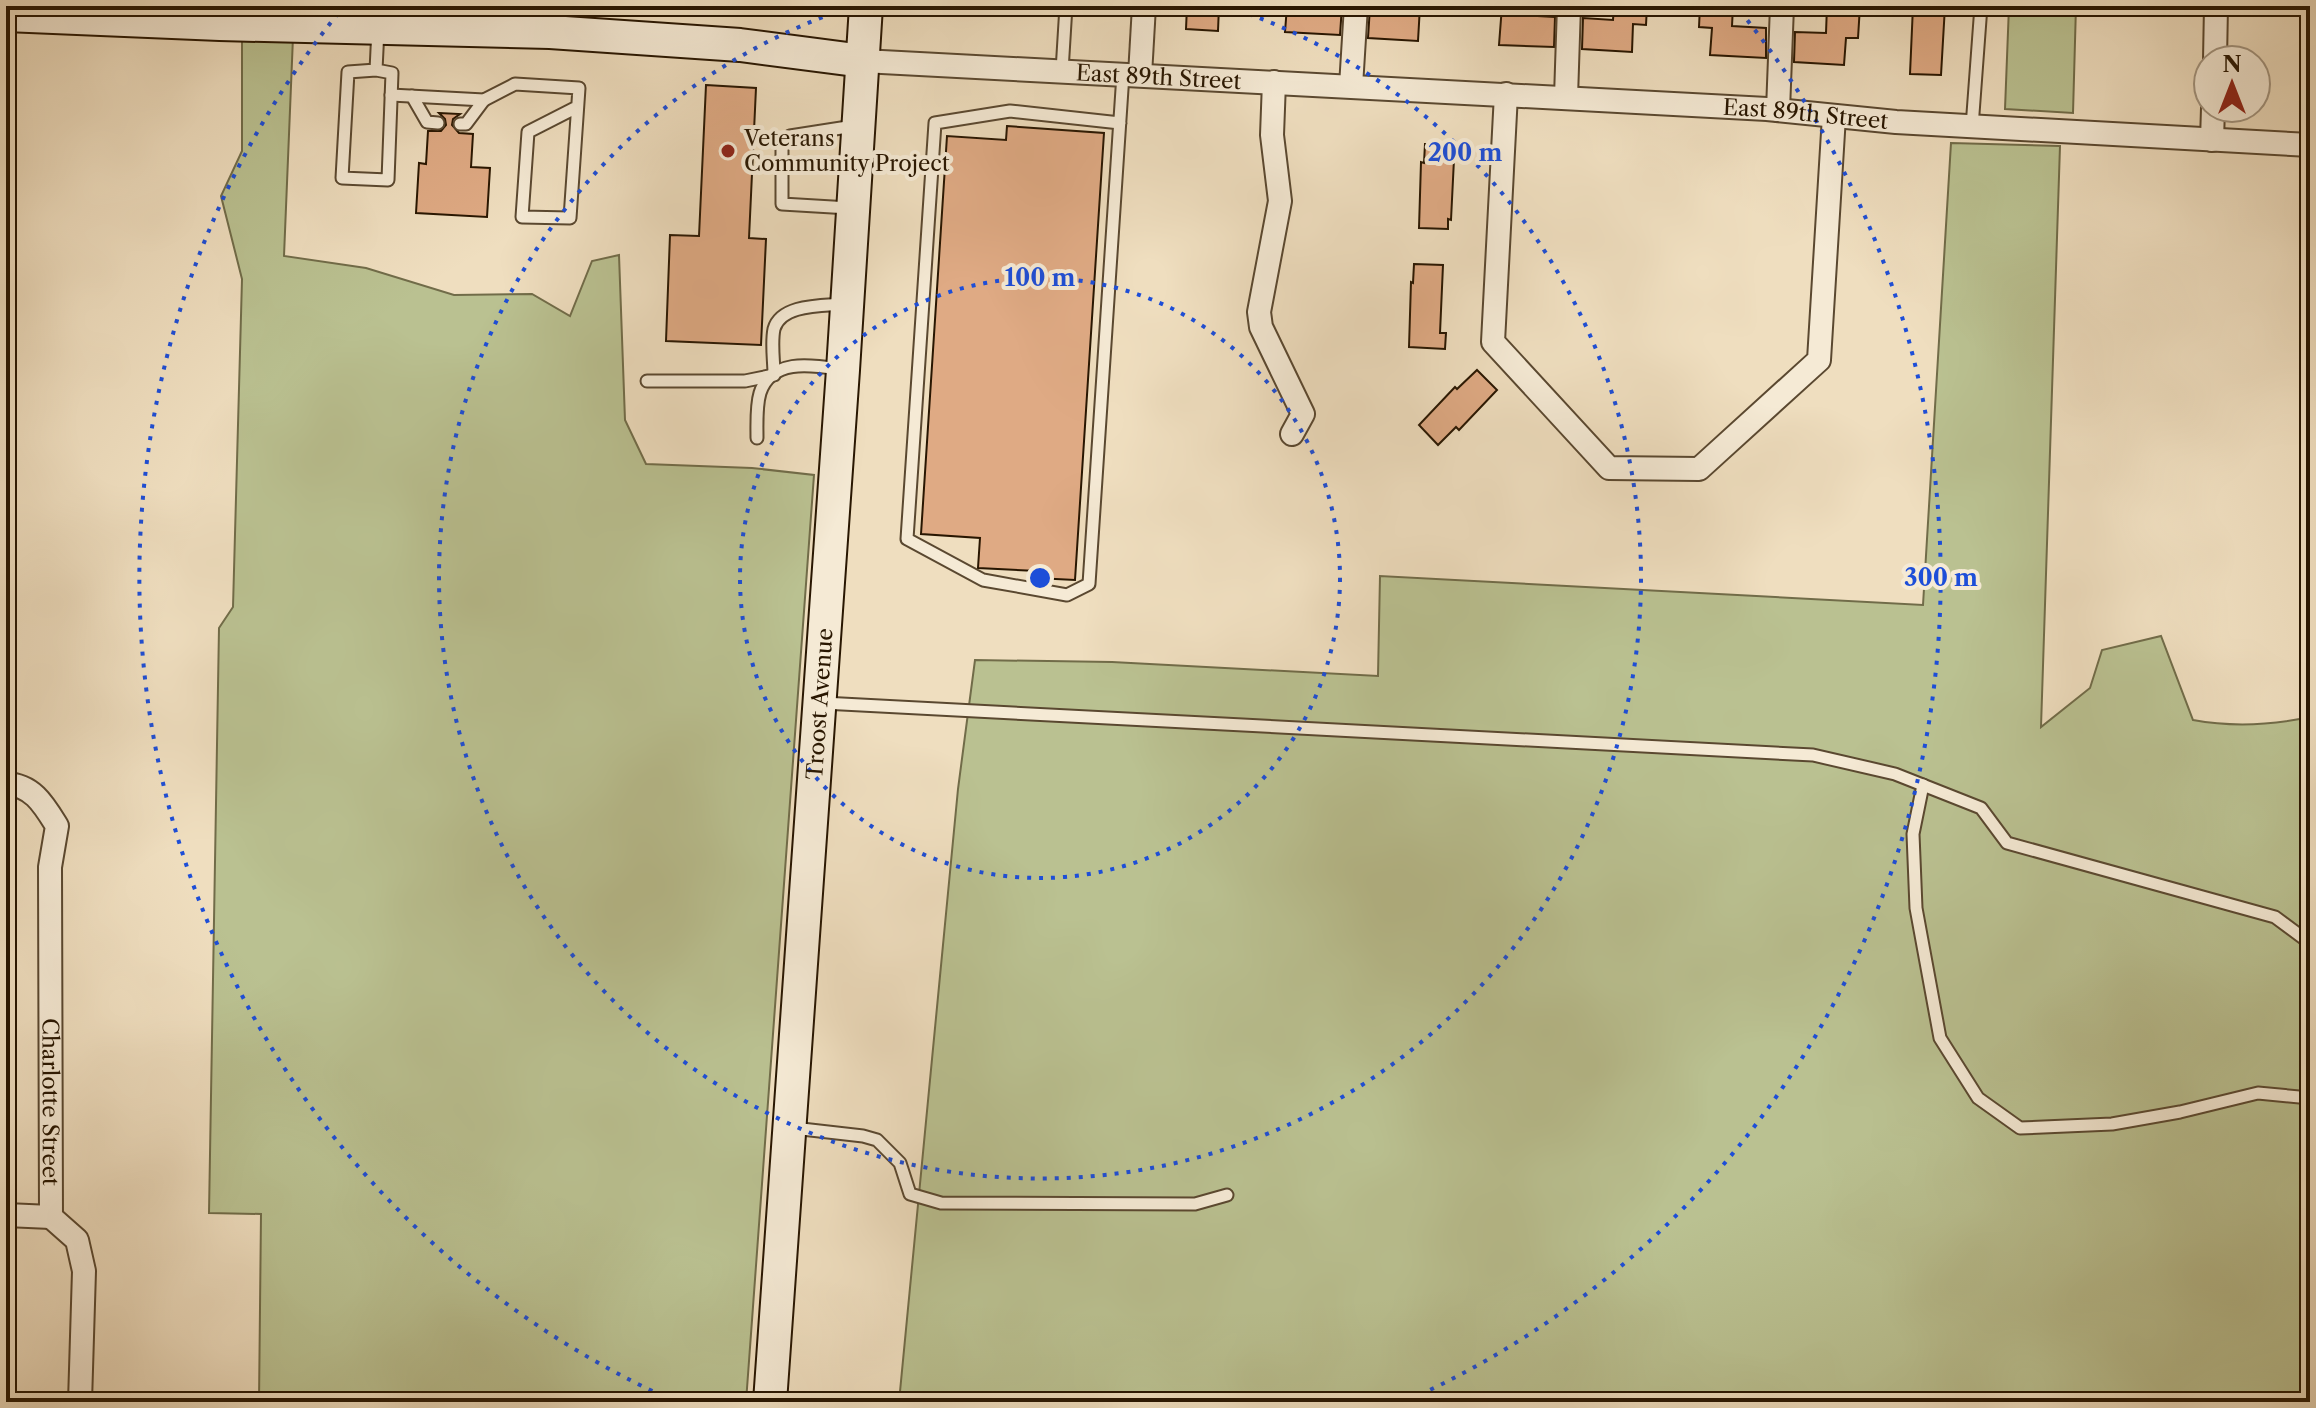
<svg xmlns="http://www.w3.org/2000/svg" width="2316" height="1408" font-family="'Libre Caslon Text',serif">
<rect width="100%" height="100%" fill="#efdebf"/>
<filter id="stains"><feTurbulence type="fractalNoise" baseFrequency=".0025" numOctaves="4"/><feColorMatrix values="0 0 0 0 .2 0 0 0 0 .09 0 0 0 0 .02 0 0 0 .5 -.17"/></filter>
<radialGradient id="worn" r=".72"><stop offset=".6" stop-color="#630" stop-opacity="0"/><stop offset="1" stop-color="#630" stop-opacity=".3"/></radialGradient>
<g fill="#bac191" stroke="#716c49" stroke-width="2">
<polygon points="2009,6 2076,6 2073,113 2005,109"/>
<polygon points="242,36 293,37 284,256 366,268 454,295 532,294 570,316 592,261 619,255 625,420 646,464 752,468 814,475 746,1402 259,1402 261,1214 209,1213 219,628 233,607 242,279 221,196 242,151"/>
<path d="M1951 143 2060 146 2041 727 2090 688 2102 650 2161 636 2193 720C2231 727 2272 725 2310 717V1402H899L958 789 975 660 1112 662 1378 676 1380 576 1923 605Z"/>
</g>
<g fill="#dfaa84" stroke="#281601" stroke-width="2">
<polygon points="1187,6 1219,6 1218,31 1186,29"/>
<polygon points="1287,6 1342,6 1340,35 1285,32"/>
<polygon points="1400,6 1420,6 1418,41 1368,38 1370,7 1399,9"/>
<polygon points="1502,6 1522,6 1521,15 1555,17 1554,47 1499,45"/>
<polygon points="1614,6 1647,6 1646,25 1633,24 1632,52 1582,49 1583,18 1613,20"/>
<polygon points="1700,6 1733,6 1732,26 1766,28 1766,58 1710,55 1712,28 1699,27"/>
<polygon points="1827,6 1860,6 1858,38 1846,38 1844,65 1794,62 1795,32 1826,33"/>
<polygon points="1913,6 1945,6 1941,75 1910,74"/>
<polygon points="706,85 756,88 749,238 766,239 761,345 666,341 670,235 699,236"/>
<polygon points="439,113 460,114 453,119 452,125 459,133 473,134 471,167 490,168 487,217 416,213 419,163 426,164 428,131 441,131 446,125 445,119"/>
<polygon points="1007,126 1104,133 1075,580 1036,578 1037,571 978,568 980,538 921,534 947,136 1006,140"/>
<polygon points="1425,144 1452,145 1451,159 1454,159 1451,220 1448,219 1448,229 1419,228 1421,162 1424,163"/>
<polygon points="1414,264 1443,265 1440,333 1446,333 1445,349 1409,347 1411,282 1413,283"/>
<polygon points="1477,370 1497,390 1459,430 1456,427 1438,445 1419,425 1455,387 1457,389"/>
</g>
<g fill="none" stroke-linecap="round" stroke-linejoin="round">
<g stroke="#5a4830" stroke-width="15">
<g id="lane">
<polyline points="376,70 392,73 388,180 342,178 348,72 376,70 378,29"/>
<polyline points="1062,71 1066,6"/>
<polyline points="391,95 484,100 515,84 579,88 570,218 522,217 528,132 577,107"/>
<polyline points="412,96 427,122 438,123"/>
<path d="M1120 123 1010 111 935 123 907 539 983 580 1067 595 1089 584C1100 414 1112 244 1123 74"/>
<polyline points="460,124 466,124 484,100"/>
<polyline points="1972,127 1981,6"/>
<polyline points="849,208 782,204 782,147 790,136 854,126"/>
<path d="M647 381H745L774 375C774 361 771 343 774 329 781 304 822 306 843 304"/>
<path d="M757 438C757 424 756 406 760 393 771 358 812 365 839 369"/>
<polyline points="823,703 1813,755 1895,774 1981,808 2007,843 2275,917 2310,943"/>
<polyline points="1923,785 1913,834 1916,908 1940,1038 1978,1098 2020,1128 2112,1124 2180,1112 2258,1093 2310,1098"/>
<polyline points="793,1128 863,1136 877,1140 900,1163 910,1194 941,1203 1195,1204 1227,1195"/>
</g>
</g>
<g stroke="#5a4830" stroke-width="26">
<g id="street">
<polyline points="2215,60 2216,6"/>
<path id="s1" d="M863 61 1767 109 1896 122 2310 145"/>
<polyline points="1140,75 1144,6"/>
<polyline points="1274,82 1272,135 1280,201 1259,312 1261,327 1303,414 1292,434"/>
<polyline points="1351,86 1356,6"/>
<polyline points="1506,94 1493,342 1609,468 1699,469 1819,360 1834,116"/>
<polyline points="1566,97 1569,6"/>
<polyline points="1778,110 1782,6"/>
<polyline points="2212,140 2213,108"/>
<path id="s2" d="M6 784C33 785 44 805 57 826L50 867 51 1217 77 1240 84 1271 80 1402"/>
<polyline points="6,1215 51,1217"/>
</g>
</g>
<g stroke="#281601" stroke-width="36">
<g id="secondary">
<polyline points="6,15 220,24 550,32 740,45 863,61"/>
<path id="s3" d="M770 1402 843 370 866 6"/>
</g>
</g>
<use href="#lane" stroke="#f5ead5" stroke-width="11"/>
<use href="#street" stroke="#f5ead5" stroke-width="22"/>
<use href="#secondary" stroke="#f5ead5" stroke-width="32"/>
</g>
<g fill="none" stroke="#1d4ed8" stroke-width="4" stroke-dasharray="4 8">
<circle cx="1040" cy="578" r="300"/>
<path d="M1226 6A601 601 0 1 1 854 6"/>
<path d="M674 1401A901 901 0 0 1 340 11M1740 11A901 901 0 0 1 1406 1401"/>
</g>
<circle fill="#8f2418" stroke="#f5ead5" stroke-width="3" cx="728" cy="151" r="8"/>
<g text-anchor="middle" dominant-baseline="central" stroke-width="8" stroke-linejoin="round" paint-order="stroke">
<g font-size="22" fill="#281601" stroke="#f5ead5">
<text stroke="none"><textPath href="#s1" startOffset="296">East 89th Street</textPath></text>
<text stroke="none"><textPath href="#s1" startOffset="944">East 89th Street</textPath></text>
<text stroke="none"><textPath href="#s3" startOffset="700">Troost Avenue</textPath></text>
<text stroke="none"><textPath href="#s2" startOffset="346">Charlotte Street</textPath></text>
</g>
<g font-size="22" fill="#281601" stroke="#f5ead5" text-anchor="start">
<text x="744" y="138">Veterans<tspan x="744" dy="25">Community Project</tspan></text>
</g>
</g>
<circle cx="1040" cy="578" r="12" fill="#1d4ed8" stroke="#f5ead5" stroke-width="4"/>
<g font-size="24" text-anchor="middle" font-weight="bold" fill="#1d4ed8" stroke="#f5ead5" stroke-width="8" stroke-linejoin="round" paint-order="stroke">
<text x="1465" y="161">200 m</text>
<text x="1040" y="286">100 m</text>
<text x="1941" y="586">300 m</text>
</g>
<rect width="2316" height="1408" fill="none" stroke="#efdebf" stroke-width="32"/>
<rect x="8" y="8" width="2300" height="1392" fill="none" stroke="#281601" stroke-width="4"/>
<rect x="16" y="16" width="2284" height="1376" fill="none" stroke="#281601" stroke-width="2"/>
<g transform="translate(2232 84)"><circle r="38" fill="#f5ead5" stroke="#a39580" stroke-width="2"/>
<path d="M0-6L14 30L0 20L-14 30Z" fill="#8f2418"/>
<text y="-12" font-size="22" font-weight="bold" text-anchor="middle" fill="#281601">N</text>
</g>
<rect width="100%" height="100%" filter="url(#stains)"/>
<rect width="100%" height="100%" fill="url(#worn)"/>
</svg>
